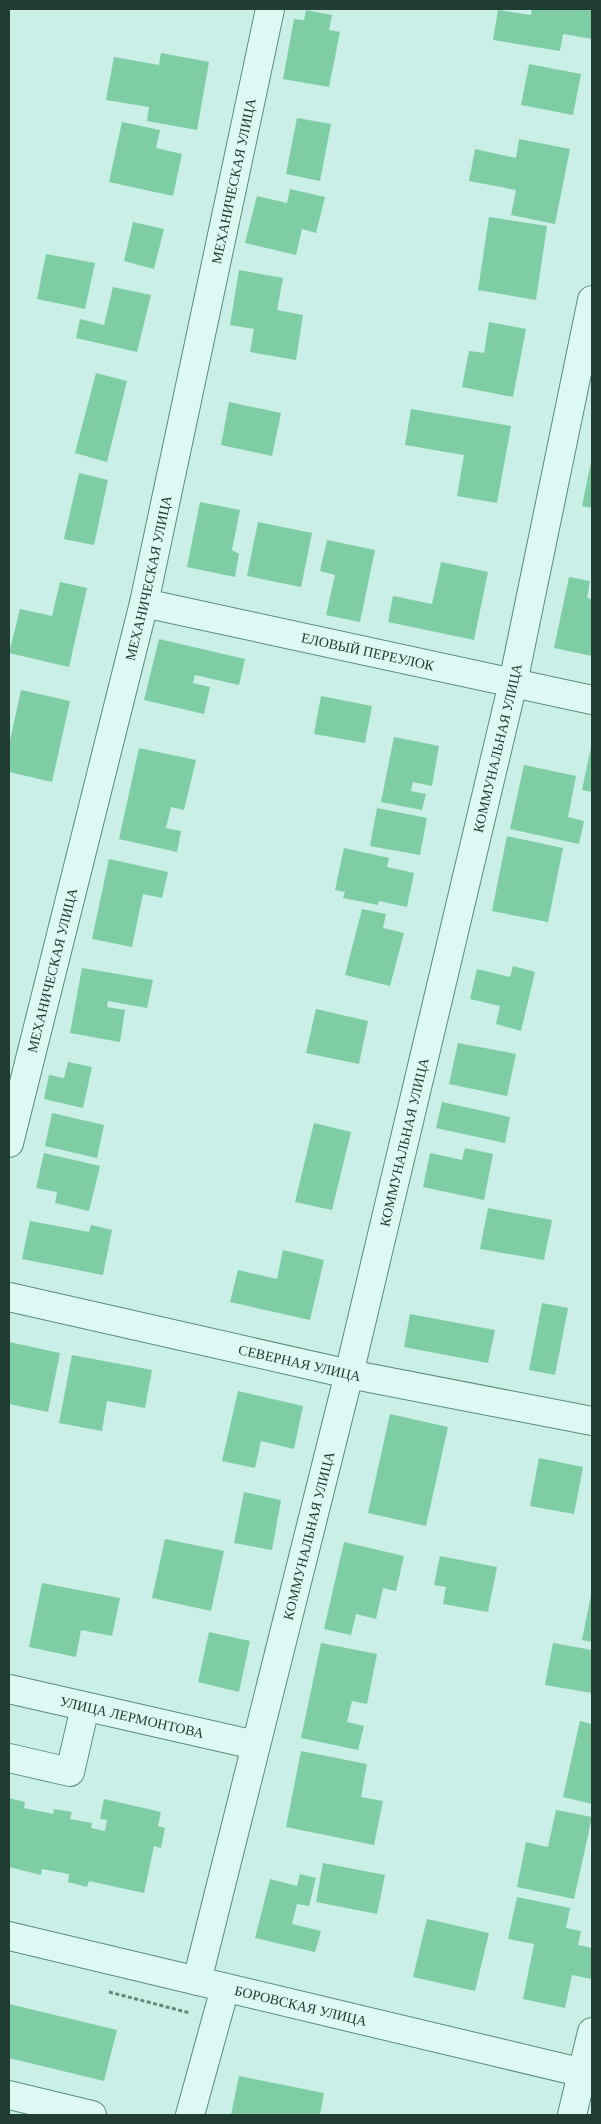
<svg xmlns="http://www.w3.org/2000/svg" width="601" height="2124" font-family="'Times New Roman',serif">
<rect width="100%" height="100%" fill="#c9efe6"/>
<g fill="#7fcda5">
<polygon points="532,9 592,9 592,39 563,34 560,51 493,40 498,10 531,15"/>
<polygon points="306,10 332,15 329,30 340,32 329,87 283,79 294,19 304,20"/>
<polygon points="161,53 209,62 197,130 147,121 149,107 106,100 114,57 159,65"/>
<polygon points="529,64 581,74 573,115 521,105"/>
<polygon points="297,118 331,124 320,181 286,174"/>
<polygon points="122,122 160,130 156,148 182,154 173,196 109,182"/>
<polygon points="519,139 570,149 555,224 511,215 516,190 469,181 475,149 516,158"/>
<polygon points="290,189 325,197 316,233 302,229 296,255 245,243 257,196 287,203"/>
<polygon points="489,217 547,226 536,300 478,290"/>
<polygon points="133,222 164,229 154,269 124,261"/>
<polygon points="46,254 95,263 85,309 37,299"/>
<polygon points="239,270 283,278 277,310 303,315 296,360 250,352 254,329 230,325"/>
<polygon points="113,287 151,295 137,352 76,338 80,319 104,325"/>
<polygon points="489,322 526,329 513,397 462,387 469,351 484,353"/>
<polygon points="96,373 127,381 107,462 75,453"/>
<polygon points="229,402 281,413 272,456 221,445"/>
<polygon points="411,409 511,426 497,503 457,496 464,455 405,445"/>
<polygon points="591,462 592,462 592,508 582,506"/>
<polygon points="79,473 108,480 94,545 64,539"/>
<polygon points="200,502 240,510 232,550 239,554 235,577 187,567"/>
<polygon points="258,522 312,533 301,587 247,576"/>
<polygon points="327,540 375,550 360,622 326,615 335,575 320,571"/>
<polygon points="441,562 488,572 474,640 388,622 393,596 432,604"/>
<polygon points="569,577 590,581 587,598 592,599 592,656 554,648"/>
<polygon points="60,582 87,588 69,667 9,653 20,609 52,616"/>
<polygon points="159,639 245,659 239,685 195,675 193,683 210,687 204,714 144,700"/>
<polygon points="21,690 70,701 52,782 9,772 9,745"/>
<polygon points="321,696 372,706 365,743 314,734"/>
<polygon points="394,737 439,746 432,786 413,782 411,791 426,794 422,810 381,802"/>
<polygon points="591,747 592,747 592,792 582,790"/>
<polygon points="139,748 196,760 184,810 171,807 166,828 181,831 177,852 119,839"/>
<polygon points="524,765 576,776 568,817 584,821 579,844 510,829"/>
<polygon points="377,808 427,818 420,855 370,846"/>
<polygon points="507,836 563,848 548,922 492,911"/>
<polygon points="344,848 389,858 387,867 414,873 407,907 379,901 378,905 343,898 345,892 335,890"/>
<polygon points="109,859 168,872 162,898 143,894 132,947 92,939"/>
<polygon points="362,909 386,914 383,928 404,933 390,986 345,975"/>
<polygon points="513,966 535,972 521,1031 496,1024 500,1006 470,999 477,969 510,977"/>
<polygon points="82,968 153,980 147,1008 108,1001 107,1007 125,1010 120,1042 70,1033"/>
<polygon points="316,1009 368,1021 359,1064 306,1053"/>
<polygon points="458,1043 516,1054 507,1096 449,1084"/>
<polygon points="68,1062 92,1067 83,1108 44,1099 49,1075 64,1078"/>
<polygon points="442,1102 510,1117 505,1143 436,1128"/>
<polygon points="52,1113 104,1125 97,1158 45,1146"/>
<polygon points="314,1123 351,1132 332,1210 295,1202"/>
<polygon points="465,1148 493,1154 484,1200 423,1187 430,1153 462,1160"/>
<polygon points="44,1153 100,1166 89,1211 55,1203 57,1192 36,1188"/>
<polygon points="488,1208 552,1220 544,1260 480,1249"/>
<polygon points="30,1221 89,1232 91,1225 112,1230 103,1275 22,1259"/>
<polygon points="283,1250 324,1260 310,1320 230,1302 238,1270 277,1279"/>
<polygon points="542,1303 568,1308 555,1375 529,1370"/>
<polygon points="410,1314 495,1330 488,1363 404,1347"/>
<polygon points="9,1342 60,1353 48,1412 9,1404"/>
<polygon points="72,1355 152,1370 145,1408 107,1401 102,1431 59,1423"/>
<polygon points="238,1391 303,1406 294,1449 261,1441 255,1468 222,1461"/>
<polygon points="390,1414 448,1427 426,1526 368,1513"/>
<polygon points="539,1458 583,1467 574,1514 530,1506"/>
<polygon points="244,1492 281,1500 272,1550 234,1543"/>
<polygon points="165,1539 224,1551 211,1611 152,1598"/>
<polygon points="344,1542 404,1556 396,1591 383,1588 376,1619 356,1614 351,1635 324,1629"/>
<polygon points="440,1556 497,1567 488,1612 443,1604 446,1587 434,1585"/>
<polygon points="42,1583 120,1598 112,1636 81,1630 76,1657 29,1647"/>
<polygon points="591,1595 592,1595 592,1642 582,1640"/>
<polygon points="209,1632 250,1641 239,1692 198,1682"/>
<polygon points="321,1643 377,1654 367,1704 352,1701 347,1722 364,1726 358,1750 301,1738"/>
<polygon points="553,1643 592,1650 592,1693 545,1685"/>
<polygon points="580,1721 592,1724 592,1804 563,1797"/>
<polygon points="301,1751 367,1764 361,1797 383,1801 374,1845 286,1827"/>
<polygon points="9,1798 25,1802 24,1808 53,1814 54,1809 72,1812 70,1819 92,1823 91,1828 105,1831 107,1820 100,1819 104,1799 161,1812 158,1826 165,1828 161,1848 154,1846 144,1893 89,1881 87,1887 68,1882 69,1874 42,1869 41,1875 9,1867"/>
<polygon points="556,1810 592,1817 574,1899 517,1887 526,1842 548,1847"/>
<polygon points="323,1863 385,1875 377,1914 316,1902"/>
<polygon points="300,1874 316,1878 309,1906 297,1904 292,1924 321,1931 315,1952 255,1938 270,1879 297,1886"/>
<polygon points="517,1897 570,1908 566,1928 581,1931 578,1945 592,1948 591,1979 572,1975 565,2008 523,1999 534,1944 508,1939"/>
<polygon points="427,1919 489,1933 475,1991 413,1977"/>
<polygon points="9,2004 117,2030 104,2081 9,2058"/>
<polygon points="239,2076 324,2093 320,2115 231,2115"/>
</g>
<g fill="none" stroke-linecap="round" stroke-linejoin="round">
<g stroke="#5d8c79" stroke-width="30">
<g id="minor">
<path id="s1" d="M144 603 592 700"/>
<path id="s2" d="M9 1143 144 603 270 9"/>
<path id="s3" d="M9 1297 349 1374 592 1421"/>
<path id="s4" d="M9 1689 255 1745"/>
<polyline points="9,1758 70,1772 85,1707"/>
<path id="s5" d="M9 1936 592 2075"/>
<path id="s6" d="M197 1981 349 1374 513 683 592 300"/>
<polyline points="9,2095 92,2115"/>
<polyline points="190,2115 225,1988"/>
<polyline points="572,2115 592,2032"/>
</g>
</g>
<polyline stroke="#5d8c79" stroke-width="3" stroke-dasharray="4 2.5" stroke-linecap="butt" points="109,1992 190,2013"/>
<use href="#minor" stroke="#dcf9f3" stroke-width="28"/>
</g>
<g text-anchor="middle" dominant-baseline="central" stroke-width="5" stroke-linejoin="round" paint-order="stroke">
<g font-size="14" fill="#213c30" stroke="#d9f6f0">
<text stroke="none"><textPath href="#s2" startOffset="988">МЕХАНИЧЕСКАЯ УЛИЦА</textPath></text>
<text stroke="none"><textPath href="#s2" startOffset="582">МЕХАНИЧЕСКАЯ УЛИЦА</textPath></text>
<text stroke="none"><textPath href="#s1" startOffset="229">ЕЛОВЫЙ ПЕРЕУЛОК</textPath></text>
<text stroke="none"><textPath href="#s6" startOffset="1269">КОММУНАЛЬНАЯ УЛИЦА</textPath></text>
<text stroke="none"><textPath href="#s2" startOffset="178">МЕХАНИЧЕСКАЯ УЛИЦА</textPath></text>
<text stroke="none"><textPath href="#s6" startOffset="864">КОММУНАЛЬНАЯ УЛИЦА</textPath></text>
<text stroke="none"><textPath href="#s3" startOffset="298">СЕВЕРНАЯ УЛИЦА</textPath></text>
<text stroke="none"><textPath href="#s6" startOffset="459">КОММУНАЛЬНАЯ УЛИЦА</textPath></text>
<text stroke="none"><textPath href="#s4" startOffset="126">УЛИЦА ЛЕРМОНТОВА</textPath></text>
<text stroke="none"><textPath href="#s5" startOffset="300">БОРОВСКАЯ УЛИЦА</textPath></text>
</g>
</g>
<rect width="601" height="2124" fill="none" stroke="#213c30" stroke-width="20"/>
</svg>
